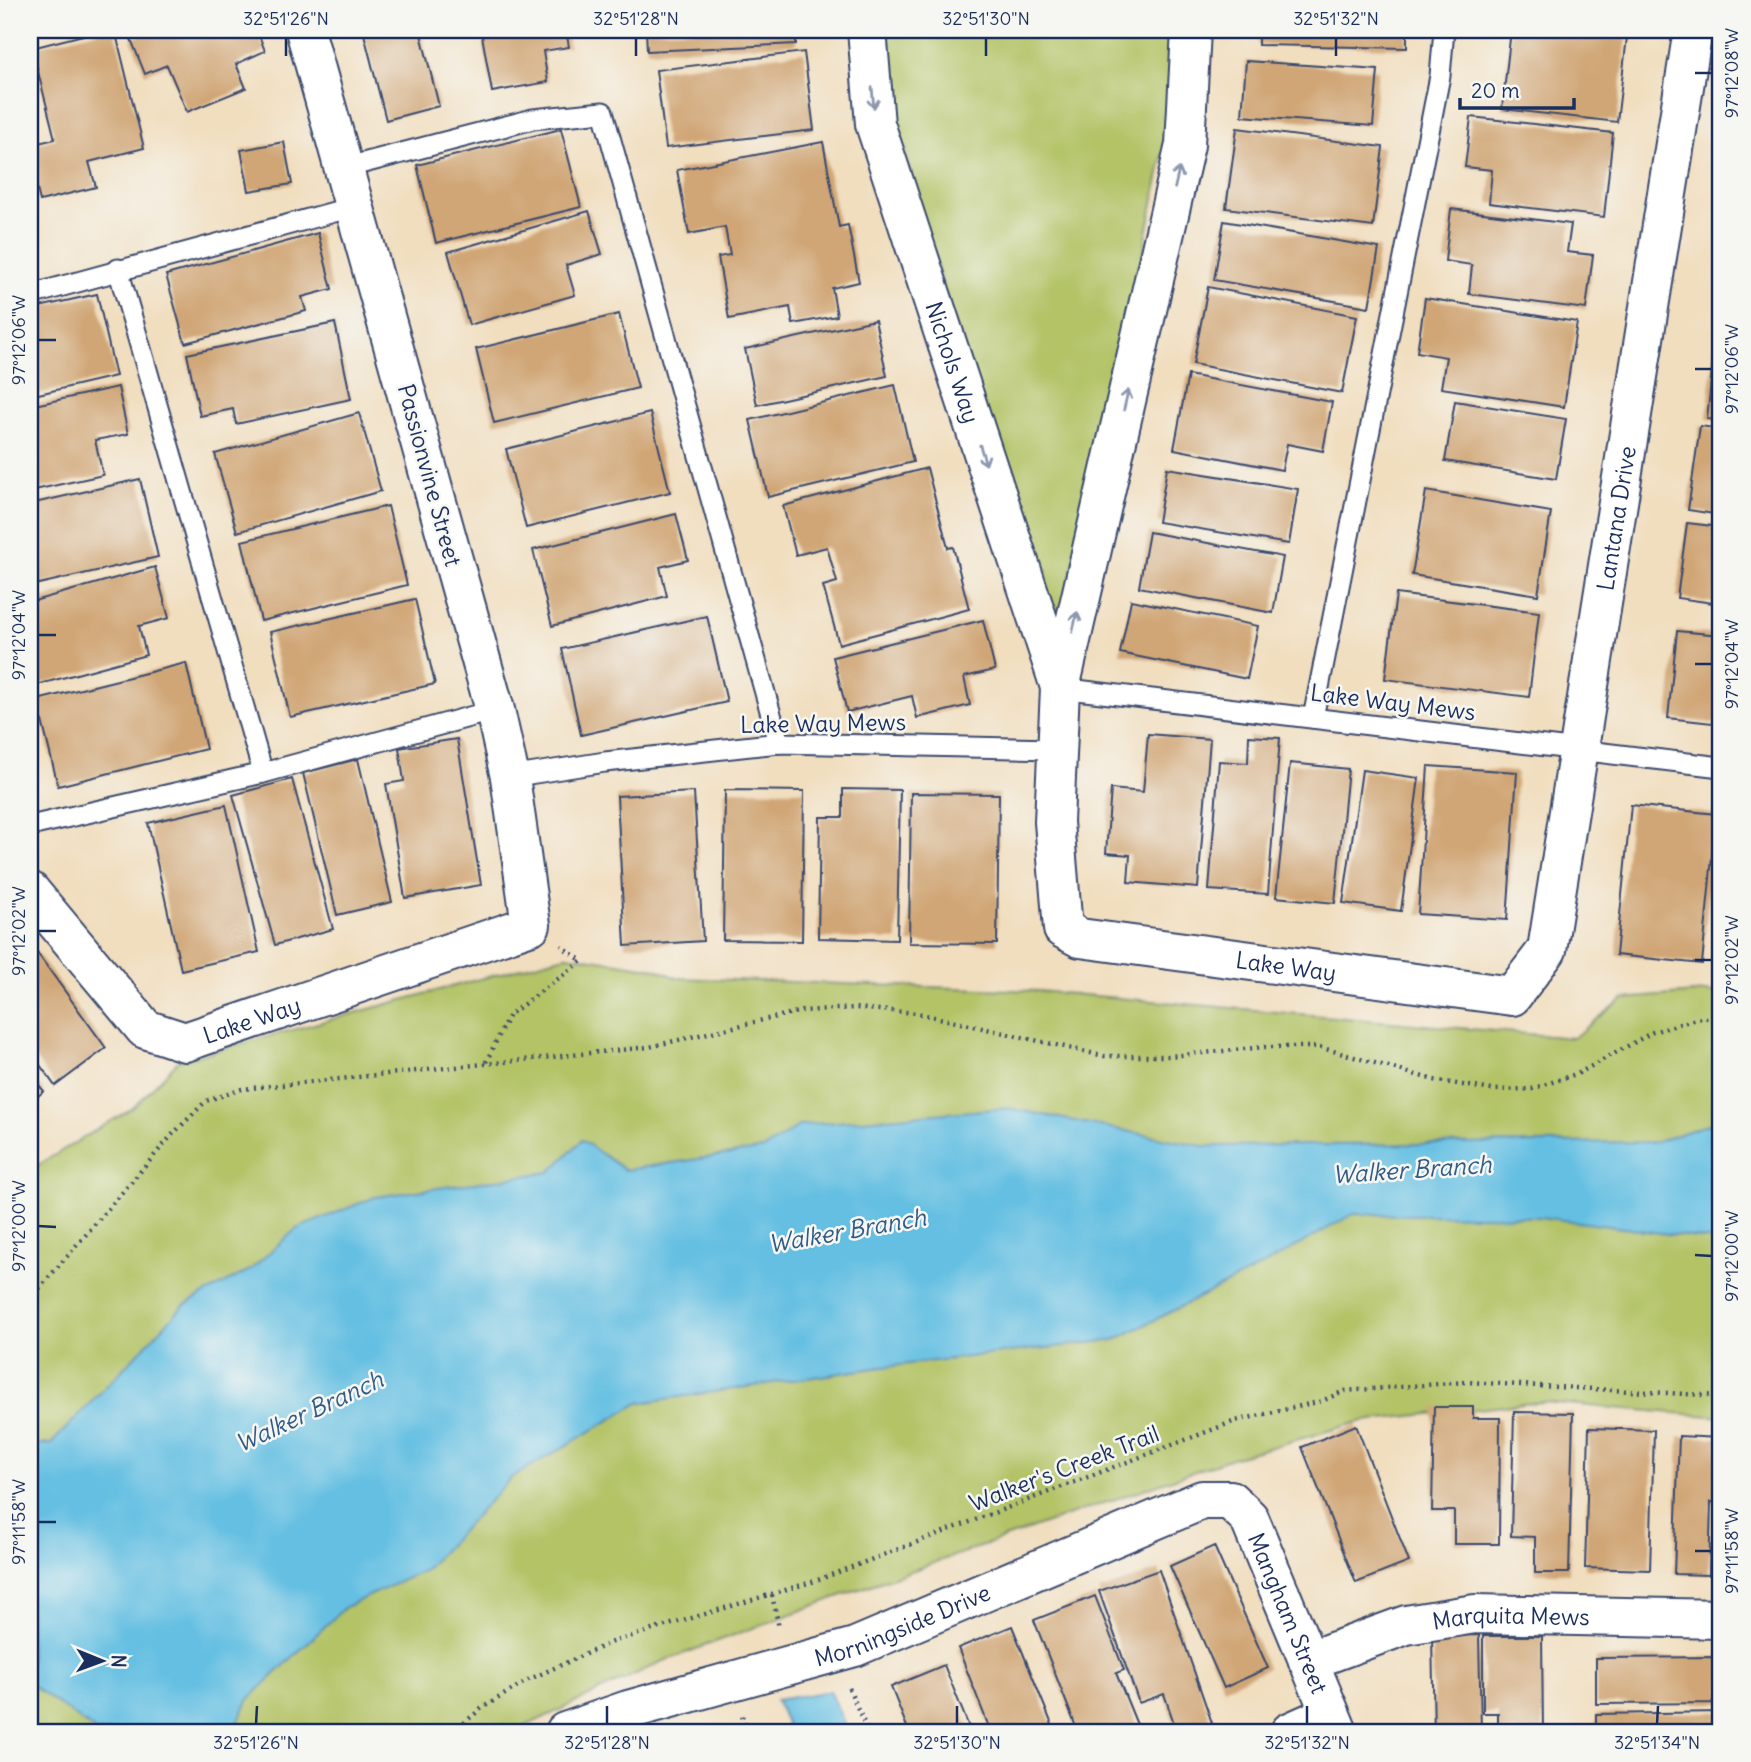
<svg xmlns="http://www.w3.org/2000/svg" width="1751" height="1762" font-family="Delius,sans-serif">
<rect width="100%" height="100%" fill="#f6f6f2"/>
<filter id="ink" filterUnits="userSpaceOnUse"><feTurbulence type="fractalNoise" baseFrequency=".0143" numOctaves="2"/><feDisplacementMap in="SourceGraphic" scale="14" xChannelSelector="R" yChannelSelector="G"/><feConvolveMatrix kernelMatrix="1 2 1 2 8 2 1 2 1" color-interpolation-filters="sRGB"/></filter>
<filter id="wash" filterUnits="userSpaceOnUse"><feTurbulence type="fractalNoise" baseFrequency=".00686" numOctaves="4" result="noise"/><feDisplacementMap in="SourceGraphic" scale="28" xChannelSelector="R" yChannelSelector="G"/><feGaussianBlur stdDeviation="1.57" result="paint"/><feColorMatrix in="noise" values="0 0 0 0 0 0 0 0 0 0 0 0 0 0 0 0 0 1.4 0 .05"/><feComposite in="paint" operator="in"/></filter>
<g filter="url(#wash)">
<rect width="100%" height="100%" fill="#f1debf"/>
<g fill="#b3c366" stroke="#677962" stroke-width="2">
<polygon points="879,30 1176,30 1176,89 1138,278 1060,623 1050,626 924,227 883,67"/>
<polygon points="568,955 656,969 677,978 1039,991 1573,1038 1623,999 1707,992 1721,994 1721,1417 1542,1402 1363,1421 1232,1458 840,1596 661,1662 513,1732 30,1732 30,1170 134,1107 178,1061"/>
</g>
<g fill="#65bfe2" stroke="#4077a0" stroke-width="2">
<polygon points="1008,1108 1204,1146 1656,1142 1721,1120 1721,1241 1540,1217 1353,1214 1264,1265 1115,1340 875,1368 639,1403 511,1478 425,1570 345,1607 249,1699 233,1732 97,1732 30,1684 30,1445 51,1444 184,1305 250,1270 296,1229 375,1197 550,1172 582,1140 625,1170 764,1149 800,1125"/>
<polygon points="830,1691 848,1732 790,1732 776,1700"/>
</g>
<g id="blocks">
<g fill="#d0a676">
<polygon points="103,30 115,30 144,148 89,162 96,187 40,201 30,161 30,145 55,139 32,48"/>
<polygon points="153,30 257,30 265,51 236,64 246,88 187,112 167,65 145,74 131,39"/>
<polygon points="363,30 420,30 439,106 386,120"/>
<polygon points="481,30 566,30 569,47 543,51 548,82 492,92"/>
<polygon points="646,30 796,30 796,44 647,51"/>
<polygon points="1258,30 1407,30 1407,48 1258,45"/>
<polygon points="1511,30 1558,30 1627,37 1617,122 1502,109"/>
<polygon points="804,52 814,130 666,148 656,70"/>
<polygon points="1246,61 1378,70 1373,126 1242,116"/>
<polygon points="1471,117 1613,133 1604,217 1489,203 1492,170 1465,167"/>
<polygon points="1237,128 1383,147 1373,227 1226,208"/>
<polygon points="561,129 581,207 436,243 417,165"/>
<polygon points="284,142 292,184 249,191 241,150"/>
<polygon points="823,142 839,227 848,225 859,282 832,288 837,316 793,324 790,307 729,319 718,257 730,255 725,227 689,234 677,170"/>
<polygon points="1451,209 1571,224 1567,252 1593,255 1586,309 1469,294 1472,265 1445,261"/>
<polygon points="589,211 602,254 566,265 575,295 469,325 448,252"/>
<polygon points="1224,221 1379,248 1369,307 1214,280"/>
<polygon points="318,233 332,289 302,297 306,311 185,343 166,275"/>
<polygon points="1208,287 1357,316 1342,393 1193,364"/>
<polygon points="97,294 116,376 30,396 30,309"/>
<polygon points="1425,298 1577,322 1564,407 1441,388 1446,357 1417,352"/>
<polygon points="619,314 638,388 494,423 476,349"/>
<polygon points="875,320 887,376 757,405 745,349"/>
<polygon points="335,323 351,399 236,424 233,409 200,416 187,354"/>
<polygon points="1716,334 1721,335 1721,421 1707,419"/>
<polygon points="1188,375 1332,402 1323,451 1287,444 1282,470 1174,449"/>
<polygon points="895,385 913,462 768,497 750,420"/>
<polygon points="118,387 128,434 95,440 103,475 30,491 30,406"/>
<polygon points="1455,401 1566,419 1556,479 1445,461"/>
<polygon points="359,413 381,491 237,532 215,454"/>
<polygon points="650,413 670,492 526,528 506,449"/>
<polygon points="1700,426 1721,429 1721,515 1688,510"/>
<polygon points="927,468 948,548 953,547 969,609 839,644 823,586 837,582 827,547 796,555 783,506"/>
<polygon points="1167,468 1298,489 1289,544 1158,522"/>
<polygon points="140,479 158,557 30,586 30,504"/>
<polygon points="1426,491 1551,512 1538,595 1412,575"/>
<polygon points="388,506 407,585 261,621 242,541"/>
<polygon points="676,514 688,560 660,567 667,596 552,626 533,550"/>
<polygon points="1687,523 1721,527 1721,604 1677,598"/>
<polygon points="1149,532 1283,557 1273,613 1139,587"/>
<polygon points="155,567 169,618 139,626 146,655 33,686 30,674 30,602"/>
<polygon points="1396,594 1539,612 1529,697 1385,679"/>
<polygon points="415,599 435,684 290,717 270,632"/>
<polygon points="1131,600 1258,626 1247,679 1120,653"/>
<polygon points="707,616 727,702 581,735 562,649"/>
<polygon points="983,620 995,670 964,677 970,705 917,718 912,696 847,712 833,657"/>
<polygon points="1677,631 1721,635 1721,724 1668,718"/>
<polygon points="186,663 206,749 58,786 37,700"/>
<polygon points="1148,734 1210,739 1198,888 1128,882 1130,855 1106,853 1111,789 1143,792"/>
<polygon points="1249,736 1280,738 1268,894 1209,890 1219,761 1248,763"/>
<polygon points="457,739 481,885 405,898 386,784 404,781 399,748"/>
<polygon points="358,759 392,902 337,915 303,773"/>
<polygon points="1290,763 1348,769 1335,903 1276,897"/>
<polygon points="1428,766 1517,772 1507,920 1418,914"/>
<polygon points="1362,770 1419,778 1401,911 1343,903"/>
<polygon points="292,779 333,929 275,945 233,795"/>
<polygon points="843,789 900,790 897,940 818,938 820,817 843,817"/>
<polygon points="725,790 804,791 802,941 723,940"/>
<polygon points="694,792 703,941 625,946 617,796"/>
<polygon points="911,793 999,794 997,944 909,943"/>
<polygon points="226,805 259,952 181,970 148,823"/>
<polygon points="1631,805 1716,814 1702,964 1616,955"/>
<polygon points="1720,915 1721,915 1721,957 1714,956"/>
<polygon points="30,943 106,1048 55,1086 30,1051"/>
<polygon points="30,1075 44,1091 30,1103"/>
<polygon points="1434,1407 1473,1407 1473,1418 1500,1418 1499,1544 1454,1544 1454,1511 1432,1511"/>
<polygon points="1514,1412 1573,1413 1569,1573 1535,1573 1535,1537 1511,1536"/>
<polygon points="1356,1425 1409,1562 1356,1583 1302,1447"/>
<polygon points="1589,1428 1654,1430 1650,1570 1585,1568"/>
<polygon points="1679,1436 1721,1438 1721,1502 1711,1502 1709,1575 1674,1574"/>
<polygon points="1214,1546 1268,1668 1224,1688 1170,1566"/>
<polygon points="1159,1570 1212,1723 1186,1732 1177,1732 1164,1694 1139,1703 1099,1591"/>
<polygon points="1095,1596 1124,1670 1116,1673 1140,1732 1078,1732 1034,1620"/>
<polygon points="1012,1626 1055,1732 991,1732 958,1648"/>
<polygon points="1479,1635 1481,1732 1434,1732 1432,1636"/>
<polygon points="1483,1636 1542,1636 1543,1732 1498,1732 1498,1713 1483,1713"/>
<polygon points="1721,1657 1721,1703 1596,1704 1596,1658"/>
<polygon points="944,1665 971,1732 909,1732 891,1687"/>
<polygon points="1721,1712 1721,1732 1596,1732 1596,1714"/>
</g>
</g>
</g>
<g filter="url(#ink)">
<use href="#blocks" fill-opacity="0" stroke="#3b496d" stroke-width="2"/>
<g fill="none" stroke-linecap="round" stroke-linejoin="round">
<g stroke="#3b496d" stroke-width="23">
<g id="service">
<polyline points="344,168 533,119 603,112 779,743"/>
<polyline points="118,269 263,773"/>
<polyline points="30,295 356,206"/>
<polyline points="1060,688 1721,767"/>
<polyline points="1313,718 1440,76 1444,30"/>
<polyline points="510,777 605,762 779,743 1055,749"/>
<polyline points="30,826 263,773 495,710"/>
</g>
</g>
<g stroke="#3b496d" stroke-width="42">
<g id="minor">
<path id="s1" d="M867 30 875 124 1060 687"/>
<path id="s2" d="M1191 30 1185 145 1060 688 1054 822 1063 929 1080 938 1512 996 1547 950 1693 30"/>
<path id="s3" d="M30 891 145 1029 185 1042 531 925 510 777 495 710 305 30"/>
<path id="s4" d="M1308 1661 1406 1625 1475 1614 1721 1619"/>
<path id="s5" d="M565 1732 628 1710 855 1647 1202 1500H1230L1249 1518 1338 1732"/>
<polyline points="1290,1732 1330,1714"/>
</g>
</g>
<g stroke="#3b496d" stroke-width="4.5" stroke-dasharray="2 5" stroke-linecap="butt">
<polyline points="486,1062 509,1015 582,961 561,946"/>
<polyline points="30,1299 172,1135 206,1101 242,1089 649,1047 801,1011 855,1008 917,1013 1104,1056 1171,1056 1265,1047 1319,1047 1434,1080 1492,1090 1532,1089 1579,1073 1653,1032 1696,1019 1721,1016"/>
<polyline points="772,1595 779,1628"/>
<polyline points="849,1688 868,1732"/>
<polyline points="742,1716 749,1732"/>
<polyline points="453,1732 482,1708 530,1679 612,1642 815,1581 1235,1421 1322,1401 1344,1391 1466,1382 1721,1396"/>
</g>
<use href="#service" stroke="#fff" stroke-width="19"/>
<use href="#minor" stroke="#fff" stroke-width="38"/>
</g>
<defs><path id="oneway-shaft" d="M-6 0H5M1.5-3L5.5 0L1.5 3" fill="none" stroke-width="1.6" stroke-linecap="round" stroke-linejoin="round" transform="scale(1.75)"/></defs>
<g stroke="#8d97ae">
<use href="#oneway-shaft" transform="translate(873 98) rotate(85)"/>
<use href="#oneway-shaft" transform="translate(1177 178) rotate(-77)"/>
<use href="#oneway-shaft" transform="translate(1126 400) rotate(-77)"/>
<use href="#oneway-shaft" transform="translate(983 455) rotate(72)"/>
<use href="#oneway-shaft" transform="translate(1075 622) rotate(-77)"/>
</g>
</g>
<path fill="none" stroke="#1b2f5e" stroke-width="2.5" d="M286 56V38M636 56V38M986 56V38M1336 56V38M1695 73H1712M38 340H56M1695 369H1712M38 635H56M1695 664H1712M38 931H56M1695 960H1712M38 1226 56 1227M1695 1255 1712 1256M38 1522H56M1695 1551H1712M256 1724 257 1706M607 1724V1706M957 1724V1706M1307 1724V1706M1657 1724 1658 1706"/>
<g text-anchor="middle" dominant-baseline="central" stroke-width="5" stroke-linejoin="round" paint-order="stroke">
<g font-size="23" fill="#1b2f5e" stroke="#f6f6f2">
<text stroke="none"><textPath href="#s1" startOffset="345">Nichols Way</textPath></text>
<text transform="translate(430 475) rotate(75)">Passionvine Street</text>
<text stroke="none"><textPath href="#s2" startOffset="1864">Lantana Drive</textPath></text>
<text transform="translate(1393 702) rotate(7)">Lake Way Mews</text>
<text transform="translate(823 723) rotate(-1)">Lake Way Mews</text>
<text stroke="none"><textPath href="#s2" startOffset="1141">Lake Way</textPath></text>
<text stroke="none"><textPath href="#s3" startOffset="292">Lake Way</textPath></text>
<text transform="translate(1064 1468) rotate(-21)">Walker's Creek Trail</text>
<text stroke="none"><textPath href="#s5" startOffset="836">Mangham Street</textPath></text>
<text stroke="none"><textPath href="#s4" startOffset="210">Marquita Mews</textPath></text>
<text stroke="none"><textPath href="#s5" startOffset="354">Morningside Drive</textPath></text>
</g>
<g font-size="24" font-style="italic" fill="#315a86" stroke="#f6f6f2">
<text transform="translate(1412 1169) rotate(-4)">Walker Branch</text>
<text transform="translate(847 1230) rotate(-10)">Walker Branch</text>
<text transform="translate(309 1411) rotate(-25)">Walker Branch</text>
</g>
</g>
<rect width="1751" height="1762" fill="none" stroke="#f6f6f2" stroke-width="77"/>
<g transform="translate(102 1661) rotate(91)" stroke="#f6f6f2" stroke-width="5" paint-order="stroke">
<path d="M0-5L12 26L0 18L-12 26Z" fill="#1b2f5e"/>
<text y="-10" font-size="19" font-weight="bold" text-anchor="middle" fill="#1b2f5e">N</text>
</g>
<path d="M1460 98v10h114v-10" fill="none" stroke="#1b2f5e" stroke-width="3.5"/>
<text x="1471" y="98" font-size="21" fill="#1b2f5e" stroke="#f6f6f2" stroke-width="5" paint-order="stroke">20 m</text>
<rect x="38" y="38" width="1674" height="1686" fill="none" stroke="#1b2f5e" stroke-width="2.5"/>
<g font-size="18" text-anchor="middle" fill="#1b2f5e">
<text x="286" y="25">32°51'26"N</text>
<text x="636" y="25">32°51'28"N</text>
<text x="986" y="25">32°51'30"N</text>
<text x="1336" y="25">32°51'32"N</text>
<text transform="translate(1732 73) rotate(-90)" y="6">97°12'08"W</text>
<text transform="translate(19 340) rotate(-90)" y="6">97°12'06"W</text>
<text transform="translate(1732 369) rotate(-90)" y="6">97°12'06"W</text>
<text transform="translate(19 635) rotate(-90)" y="6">97°12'04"W</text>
<text transform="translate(1732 664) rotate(-90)" y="6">97°12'04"W</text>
<text transform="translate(19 931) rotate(-90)" y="6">97°12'02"W</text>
<text transform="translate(1732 960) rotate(-90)" y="6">97°12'02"W</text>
<text transform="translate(19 1226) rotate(-90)" y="6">97°12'00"W</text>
<text transform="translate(1732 1256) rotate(-90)" y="6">97°12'00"W</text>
<text transform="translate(19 1522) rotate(-90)" y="6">97°11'58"W</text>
<text transform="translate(1732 1551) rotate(-90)" y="6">97°11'58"W</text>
<text x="256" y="1749">32°51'26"N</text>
<text x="607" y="1749">32°51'28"N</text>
<text x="957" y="1749">32°51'30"N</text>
<text x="1307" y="1749">32°51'32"N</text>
<text x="1657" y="1749">32°51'34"N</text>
</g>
</svg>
